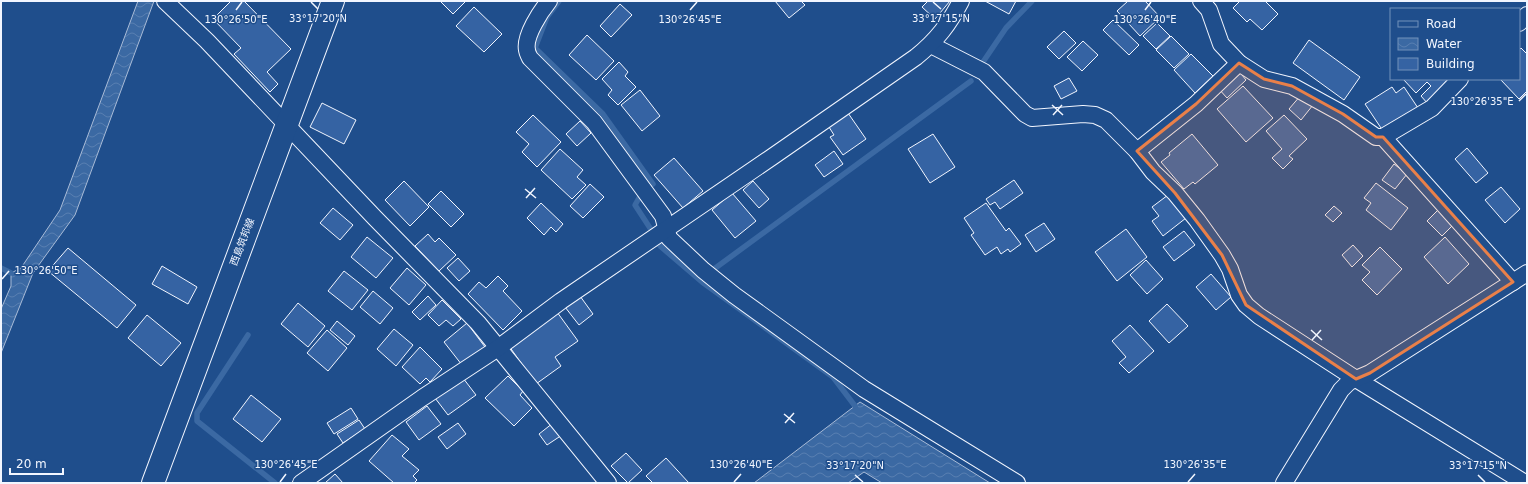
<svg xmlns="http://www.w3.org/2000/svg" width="1528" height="484" font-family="'DejaVu Sans','Noto Sans JP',sans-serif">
<defs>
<pattern id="water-waves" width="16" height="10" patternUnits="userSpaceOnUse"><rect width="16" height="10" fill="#3b69a3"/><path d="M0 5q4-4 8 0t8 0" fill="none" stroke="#587fb1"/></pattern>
</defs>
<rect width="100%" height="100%" fill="#1f4e8c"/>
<g fill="url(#water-waves)" stroke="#a8bbd7">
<polygon points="138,1 154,1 75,215 33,273 1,353 1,309 11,286 11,273 21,268 60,210"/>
<polygon points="860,402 990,483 882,483 864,472 848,483 754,483"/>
</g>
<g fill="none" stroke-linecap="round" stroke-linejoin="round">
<g stroke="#3b69a3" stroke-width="5.5">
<polyline points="559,1 547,17 535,48 603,114 653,184"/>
<polyline points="983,62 1006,28 1032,1"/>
<polyline points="639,198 635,205 650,228"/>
<polyline points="660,246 702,282 833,377 855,406"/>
<polyline points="1,268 11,273"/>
<polyline points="714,269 971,81"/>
<polyline points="248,335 197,413 197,421 275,483"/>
</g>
</g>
<g fill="#3563a3" stroke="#f2f6ff">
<polygon points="231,1 244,1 291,49 267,72 278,84 270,92 234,54 241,48 213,19"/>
<polygon points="440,1 466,1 453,14"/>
<polygon points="775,1 801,1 805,5 789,18"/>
<polygon points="928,1 950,1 935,19 922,7"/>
<polygon points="985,1 1016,1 1009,14"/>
<polygon points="1128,1 1145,1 1160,17 1140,36 1117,11"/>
<polygon points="1240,1 1265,1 1278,14 1262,30 1250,19 1247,22 1233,8"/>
<polygon points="620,4 632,15 611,37 600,26"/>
<polygon points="474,7 502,34 484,52 456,26"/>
<polygon points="1113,20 1139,45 1129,55 1103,30"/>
<polygon points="1157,23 1170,36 1156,49 1143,36"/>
<polygon points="1064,31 1076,43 1059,59 1047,47"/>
<polygon points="587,35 614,61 596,80 569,55"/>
<polygon points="1171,36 1189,54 1174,68 1156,50"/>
<polygon points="1309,40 1360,77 1344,100 1293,63"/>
<polygon points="1083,41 1098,55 1082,71 1067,57"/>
<polygon points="1521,48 1527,54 1527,91 1519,99 1500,79 1519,79 1519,50"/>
<polygon points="1191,54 1213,76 1195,93 1174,70"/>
<polygon points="619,62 628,72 625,76 636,87 618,105 608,95 612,90 602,79"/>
<polygon points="1238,70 1246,80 1227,98 1218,88"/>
<polygon points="1069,78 1077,91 1061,99 1054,86"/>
<polygon points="1403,79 1448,79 1450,82 1428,104 1421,96 1431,86 1427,82 1416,93"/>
<polygon points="1243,86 1273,118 1246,142 1217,109"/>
<polygon points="1392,87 1396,93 1404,87 1418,108 1383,131 1365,104"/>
<polygon points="640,90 660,116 642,131 621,105"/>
<polygon points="1301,95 1313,105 1301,120 1289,109"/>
<polygon points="322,103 356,120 344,144 310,127"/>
<polygon points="848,113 866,139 843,155 830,137 834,135 829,127"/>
<polygon points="533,115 561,142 537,167 522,152 529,144 516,132"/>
<polygon points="1284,115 1307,139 1289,156 1293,159 1283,169 1272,158 1282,149 1266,131"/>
<polygon points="580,121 591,133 577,146 566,134"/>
<polygon points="933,134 955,167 930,183 908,149"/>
<polygon points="1192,134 1218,165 1195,184 1193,182 1184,189 1161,162 1170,155 1169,153"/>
<polygon points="1467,148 1488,173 1476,183 1455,159"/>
<polygon points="560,149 583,170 577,177 586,185 572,199 541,170"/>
<polygon points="834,151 843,164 824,177 815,165"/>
<polygon points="674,158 703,191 683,208 654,175"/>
<polygon points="1394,164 1407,174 1395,189 1382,180"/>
<polygon points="1014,180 1023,193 1000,209 995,202 990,205 986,199"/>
<polygon points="404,181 429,207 410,226 385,200"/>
<polygon points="753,181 769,199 759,208 743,190"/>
<polygon points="1376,183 1408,208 1391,230 1366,210 1371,203 1364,198"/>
<polygon points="590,184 604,197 583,218 570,206"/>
<polygon points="1501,187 1520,209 1505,223 1485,200"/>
<polygon points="441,191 464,214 451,227 428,204"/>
<polygon points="732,193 756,221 735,238 712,210"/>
<polygon points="1168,195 1186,218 1163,236 1152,221 1159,216 1152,207"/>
<polygon points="541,203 563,224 556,232 551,227 544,235 527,218"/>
<polygon points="986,203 1006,231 1009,228 1021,244 1010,252 1008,249 1001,254 997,247 985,255 971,235 974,233 964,218"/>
<polygon points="1334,206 1342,213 1333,222 1325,215"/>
<polygon points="333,208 353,225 340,240 320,223"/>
<polygon points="1439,209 1453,225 1442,236 1427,221"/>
<polygon points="1044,223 1055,239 1036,252 1025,235"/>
<polygon points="1126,229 1147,257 1117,281 1095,252"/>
<polygon points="1184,231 1195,245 1174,261 1163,247"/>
<polygon points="428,234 435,242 439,238 456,255 439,271 415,246"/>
<polygon points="367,237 393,258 376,278 351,257"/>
<polygon points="1445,237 1469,264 1448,284 1424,257"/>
<polygon points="1353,245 1363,256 1352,267 1342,255"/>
<polygon points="1380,247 1402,269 1377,295 1362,280 1370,272 1362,265"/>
<polygon points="68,248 136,305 117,328 48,271"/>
<polygon points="458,258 470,271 459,281 447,268"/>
<polygon points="1146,260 1163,279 1147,294 1130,275"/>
<polygon points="162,266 197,287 188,304 152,284"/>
<polygon points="407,268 426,285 409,305 390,288"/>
<polygon points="344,271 368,290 352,310 328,291"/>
<polygon points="1211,274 1231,297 1216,310 1196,287"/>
<polygon points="498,276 508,286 503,291 522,311 503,330 468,294 479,282 486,288"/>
<polygon points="373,291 393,308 380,324 360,307"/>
<polygon points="428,296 436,305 420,320 412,312"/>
<polygon points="580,296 593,314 579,325 565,307"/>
<polygon points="442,300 461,319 453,326 446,320 439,326 428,315"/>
<polygon points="298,303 325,326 308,347 281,324"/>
<polygon points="1167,304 1188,326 1169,343 1149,321"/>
<polygon points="557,312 578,341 555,357 561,366 536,384 509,346"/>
<polygon points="147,315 181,343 161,366 128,338"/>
<polygon points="337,321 355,336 348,345 330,330"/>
<polygon points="467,323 485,347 462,365 444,342"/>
<polygon points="1130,325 1154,351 1129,373 1119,363 1126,357 1112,341"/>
<polygon points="394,329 413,345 396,366 377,349"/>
<polygon points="327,330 347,348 328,371 307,353"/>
<polygon points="420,347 442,369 430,382 426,378 420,384 402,367"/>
<polygon points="508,376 523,391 520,395 532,408 514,426 485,398"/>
<polygon points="463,378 476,395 448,415 435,398"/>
<polygon points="251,395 281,419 262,442 233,419"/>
<polygon points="427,406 441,424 419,440 406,422"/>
<polygon points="351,408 358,419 334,434 327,423"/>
<polygon points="359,420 365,429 343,443 337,434"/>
<polygon points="458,423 466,434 447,449 438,437"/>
<polygon points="553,423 562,435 547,445 539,434"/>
<polygon points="392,435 409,449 402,456 419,470 413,476 417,480 414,483 394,483 369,461"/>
<polygon points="626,453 642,470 628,483 611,466"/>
<polygon points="666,458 689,483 653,483 646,476"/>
<polygon points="335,474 343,483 325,483"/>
</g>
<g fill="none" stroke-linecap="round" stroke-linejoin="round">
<g stroke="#f2f6ff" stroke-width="18">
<g id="street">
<polyline points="165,1 207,41 375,218 478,323 608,483"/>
<path d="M549 1C541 11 524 36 527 50 527 52 529 56 530 58L594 122 663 216 669 238 703 270 734 295 864 389 1017 483"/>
<polyline points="1201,1 1209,10 1221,44 1239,63 1264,79 1292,86 1343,114 1376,137 1383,137 1432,108 1460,79"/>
<polyline points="1519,23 1527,15"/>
<polyline points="931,45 984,72 1025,114 1032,118 1083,114 1095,115 1106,120 1137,151 1153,172 1175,193 1197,220 1222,255 1230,269 1239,295 1246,305 1259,316 1356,379 1525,483"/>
<polyline points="1383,137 1513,282"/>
<polyline points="1137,151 1196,104 1239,63"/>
<path d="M301 483 422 398 498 348 561 301 772 157 916 57C937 40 949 24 961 1"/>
<polyline points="1284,483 1341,390 1349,382 1370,373 1527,273"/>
</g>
</g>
<g stroke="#f2f6ff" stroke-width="24">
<polyline id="secondary" points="153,483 333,1"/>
</g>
<use href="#street" stroke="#1f4e8c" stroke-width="16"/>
<use href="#secondary" stroke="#1f4e8c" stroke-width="22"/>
</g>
<path fill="#ea8049" fill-opacity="0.2" stroke="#ea8049" stroke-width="3" stroke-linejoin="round" d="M1239 63 1264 79 1292 86 1343 114 1376 137H1383L1513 282 1370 373 1356 379 1246 305 1222 255 1175 193 1137 151 1196 104Z"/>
<path fill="none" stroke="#f2f6ff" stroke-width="1.5" d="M311 2 318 9M933 2 941 9M236 10 242 2M690 10 697 2M1145 10 1151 2M1519 101 1526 94M1052 105 1063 115M1053 115 1062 105M525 189 536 198M526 198 535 188M2 279 9 271M1311 330 1322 340M1312 340 1321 330M784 414 795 423M785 423 794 413M855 475 863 482M1478 475 1485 482M280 482 286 474M734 482 741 474M1188 482 1195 474"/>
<g text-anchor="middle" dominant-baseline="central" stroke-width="3" stroke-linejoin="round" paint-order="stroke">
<g font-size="10" fill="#f2f6ff" stroke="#1f4e8c">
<text transform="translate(242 242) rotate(-69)">西島筑邦線</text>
</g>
</g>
<g font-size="10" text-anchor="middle" fill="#f2f6ff" stroke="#1f4e8c" stroke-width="3" stroke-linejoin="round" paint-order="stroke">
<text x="318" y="22">33°17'20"N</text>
<text x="941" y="22">33°17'15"N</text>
<text x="236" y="23">130°26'50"E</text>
<text x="690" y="23">130°26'45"E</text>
<text x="1145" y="23">130°26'40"E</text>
<text x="1482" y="105">130°26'35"E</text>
<text x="46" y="274">130°26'50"E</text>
<text x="286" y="468">130°26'45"E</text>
<text x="741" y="468">130°26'40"E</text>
<text x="1195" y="468">130°26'35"E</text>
<text x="855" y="469">33°17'20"N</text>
<text x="1478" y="469">33°17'15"N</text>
</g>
<rect width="1528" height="484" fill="none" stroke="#f2f6ff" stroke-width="4"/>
<rect x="1390" y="8" width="130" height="72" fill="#1f4e8c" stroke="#7391ba"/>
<rect x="1398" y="21" width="20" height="6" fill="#1f4e8c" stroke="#7391ba"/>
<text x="1426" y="28" font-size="12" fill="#f2f6ff">Road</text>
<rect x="1398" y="38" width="20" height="12" fill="url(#water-waves)" stroke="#7391ba"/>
<text x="1426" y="48" font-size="12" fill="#f2f6ff">Water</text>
<rect x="1398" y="58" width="20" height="12" fill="#3563a3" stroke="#7391ba"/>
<text x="1426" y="68" font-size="12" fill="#f2f6ff">Building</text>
<path d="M10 468v6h53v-6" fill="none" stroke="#f2f6ff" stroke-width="2"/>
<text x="16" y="468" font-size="12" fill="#f2f6ff" stroke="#1f4e8c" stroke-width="3" paint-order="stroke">20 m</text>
</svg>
